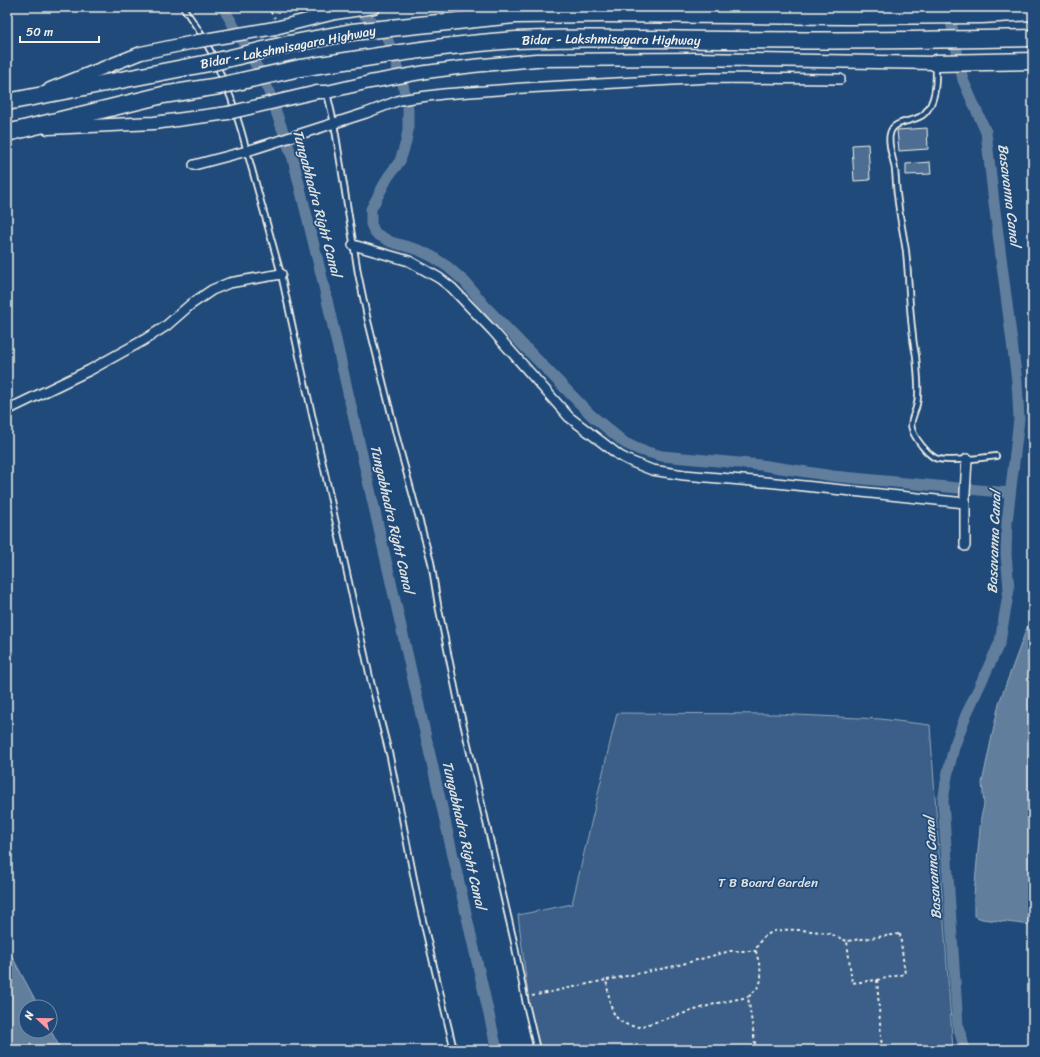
<svg xmlns="http://www.w3.org/2000/svg" width="1040" height="1057" font-family="Sriracha,sans-serif">
<rect width="100%" height="100%" fill="#1f4a7a"/>
<filter id="ink" filterUnits="userSpaceOnUse"><feTurbulence type="fractalNoise" baseFrequency=".025" numOctaves="2"/><feDisplacementMap in="SourceGraphic" scale="8" xChannelSelector="R" yChannelSelector="G"/><feConvolveMatrix kernelMatrix="1 2 1 2 8 2 1 2 1" color-interpolation-filters="sRGB"/></filter>
<g filter="url(#ink)">
<polygon fill="#3a5f88" stroke="#97a8b8" points="617,713 777,714 880,719 930,725 953,1050 539,1050 532,1026 518,915 572,904"/>
<g fill="#627e9d" stroke="#9cacbb">
<polygon points="1032,621 1033,621 1033,925 1031,925 982,919 974,916 974,895 981,817 984,805 982,783 999,703 1028,625"/>
<polygon points="7,947 39,1007 26,1007 26,1031 50,1031 50,1029 61,1050 7,1050"/>
</g>
<g fill="none" stroke-linecap="round" stroke-linejoin="round">
<g stroke="#627e9d" stroke-width="11">
<polyline points="223,7 265,81 293,159 322,278 497,1050"/>
<polyline points="355,7 385,32 403,84 408,109 408,130 406,142 400,161 388,177 371,209 371,224 375,233 391,242 419,250 433,257 448,267 465,282 485,306 591,415 625,443 640,450 662,456 761,465 833,476 1010,493"/>
<polyline points="948,7 963,80 986,132 994,203 1017,381 1019,419 1007,522 1006,554 1009,589 1000,642 966,715 954,747 947,776 943,801 958,1026 965,1050"/>
</g>
</g>
<g fill="#4d6e92" stroke="#f4f1e8">
<polygon points="927,128 928,149 899,151 897,130"/>
<polygon points="868,144 870,180 854,181 852,145"/>
<polygon points="930,162 931,174 906,175 906,164"/>
</g>
<g fill="none" stroke-linecap="round" stroke-linejoin="round">
<g stroke="#f4f1e8" stroke-width="8">
<g id="lane">
<polyline points="183,7 198,29 211,52 231,98 241,130 281,274 371,682 390,757 419,904 454,1050"/>
<path d="M936 65C936 81 937 101 924 114 915 123 893 119 890 134 887 145 894 159 895 170 896 178 896 186 897 194 899 213 903 232 906 251 909 279 909 308 913 336 913 343 915 349 916 356 917 369 919 383 918 396 917 420 901 420 922 446 925 450 930 455 935 458 948 463 981 458 996 456"/>
<polyline points="327,93 334,123 358,273 368,321 398,442 431,562 438,605 457,697 514,942 526,1004 537,1050"/>
</g>
</g>
<g stroke="#f4f1e8" stroke-width="12">
<g id="street">
<polyline points="194,165 247,151 366,113 400,100 413,98 443,94 524,88 710,78 840,79"/>
<polyline points="353,245 409,261 439,278 452,288 493,331 569,417 620,456 632,462 652,470 684,475 776,483 965,503"/>
<polyline points="7,410 90,370 144,340 166,326 190,305 212,290 229,283 281,274"/>
<polyline points="965,546 965,493 967,459"/>
</g>
</g>
<g stroke="#f4f1e8" stroke-width="15">
<g id="secondary">
<polyline points="275,28 335,13 374,7"/>
<polyline points="50,89 141,53 199,41"/>
<polyline points="317,92 327,92 370,82 426,72 473,66 536,60 694,59 936,63"/>
<polyline points="48,128 154,123 228,113"/>
</g>
</g>
<g stroke="#f4f1e8" stroke-width="19">
<g id="highway">
<polyline points="289,44 352,32 515,15 602,14 848,16 982,15 1033,12"/>
<polyline points="936,63 1033,61"/>
<path id="s1" d="M300 68C372 57 444 45 516 40 587 36 659 40 730 40 831 41 932 40 1033 38"/>
<polyline points="7,102 209,63"/>
<polyline points="7,133 163,95 219,86"/>
</g>
</g>
<g stroke="#f4f1e8" stroke-width="2" stroke-dasharray="3 3" stroke-linecap="butt">
<polyline points="267,7 275,18"/>
<polygon points="900,934 905,974 877,980 852,983 847,941"/>
<polyline points="607,980 675,966 730,951 756,951"/>
<polyline points="877,980 882,1050"/>
<path d="M532 996 606 980C611 1004 609 1025 639 1027L718 1003 748 997"/>
<path d="M756 1050 748 997C765 983 762 978 758 959 757 956 756 953 756 950 758 941 766 934 775 931 786 928 818 931 830 934 836 936 841 939 847 941"/>
</g>
<use href="#lane" stroke="#1f4a7a" stroke-width="4.5"/>
<use href="#street" stroke="#1f4a7a" stroke-width="9"/>
<use href="#secondary" stroke="#1f4a7a" stroke-width="12"/>
<use href="#highway" stroke="#1f4a7a" stroke-width="16"/>
<g stroke="#f4f1e8" stroke-width="15" stroke-linecap="butt">
<g id="secondary-bridge">
<polyline points="199,41 275,28"/>
<polyline points="228,113 317,92"/>
</g>
</g>
<g stroke="#f4f1e8" stroke-width="19" stroke-linecap="butt">
<g id="highway-bridge">
<polyline points="209,63 289,44"/>
<polyline points="219,86 300,68"/>
</g>
</g>
<use href="#secondary-bridge" stroke="#1f4a7a" stroke-width="12"/>
<use href="#highway-bridge" stroke="#1f4a7a" stroke-width="16"/>
</g>
</g>
<g text-anchor="middle" dominant-baseline="central" stroke-width="3.5" stroke-linejoin="round" paint-order="stroke">
<g font-size="13" fill="#f4f1e8" stroke="#1f4a7a">
<text stroke="none"><textPath href="#s1" startOffset="313">Bidar - Lakshmisagara Highway</textPath></text>
<text transform="translate(288 47) rotate(-11)">Bidar - Lakshmisagara Highway</text>
</g>
<g font-size="13" fill="#e1e2de" stroke="#1f4a7a">
<text x="768" y="882">T B Board Garden</text>
</g>
<g font-size="14" font-style="italic" fill="#dee0dd" stroke="#1f4a7a">
<text transform="translate(1009 195) rotate(83)">Basavanna Canal</text>
<text transform="translate(317 203) rotate(75)">Tungabhadra Right Canal</text>
<text transform="translate(392 519) rotate(77)">Tungabhadra Right Canal</text>
<text transform="translate(994 542) rotate(-88)">Basavanna Canal</text>
<text transform="translate(464 835) rotate(77)">Tungabhadra Right Canal</text>
<text transform="translate(933 868) rotate(-94)">Basavanna Canal</text>
</g>
</g>
<rect width="1040" height="1057" fill="none" stroke="#1f4a7a" stroke-width="24"/>
<rect x="12" y="12" width="1016" height="1033" fill="none" stroke="#f4f1e8" stroke-width="1.5" filter="url(#ink)"/>
<g transform="translate(38 1019) rotate(292)"><circle r="19" fill="#1f4a7a" stroke="#748da6"/>
<path d="M0-3L7 15L0 10L-7 15Z" fill="#ff9aa2"/>
<text y="-6" font-size="11" font-weight="bold" text-anchor="middle" fill="#f4f1e8">N</text>
</g>
<path d="M20 36v6h79v-6" fill="none" stroke="#f4f1e8" stroke-width="2"/>
<text x="26" y="36" font-size="12" fill="#f4f1e8" stroke="#1f4a7a" stroke-width="3" paint-order="stroke">50 m</text>
</svg>
